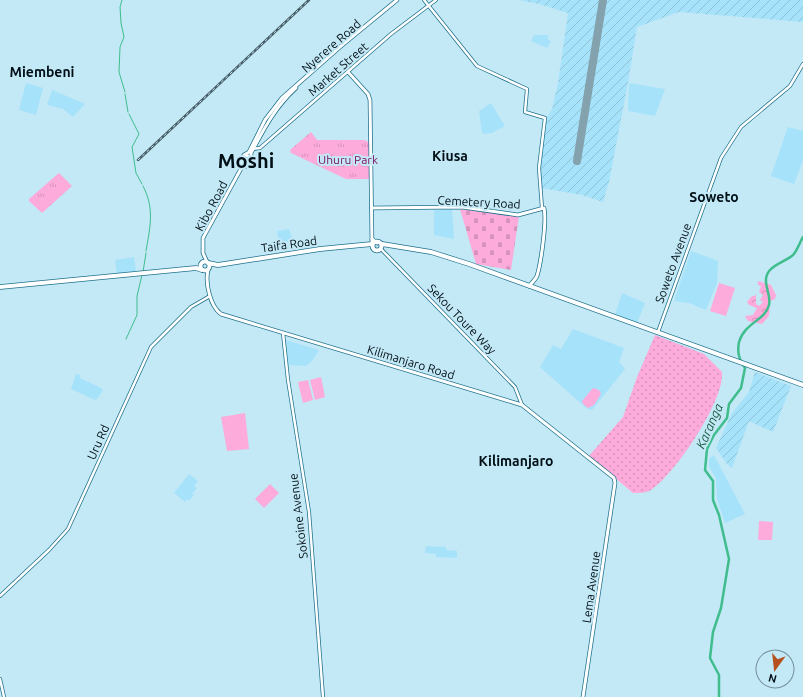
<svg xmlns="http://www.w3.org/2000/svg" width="803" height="697" font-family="Ubuntu,sans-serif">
<defs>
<pattern id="industrial-furrows" width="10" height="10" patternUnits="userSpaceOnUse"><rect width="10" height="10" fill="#a6e3fb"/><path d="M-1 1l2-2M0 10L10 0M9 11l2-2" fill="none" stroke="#8dc2d6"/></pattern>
<pattern id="grass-dots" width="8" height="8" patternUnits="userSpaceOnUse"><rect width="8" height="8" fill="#fcabdb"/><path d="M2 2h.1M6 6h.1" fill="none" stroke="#d692bb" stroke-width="1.8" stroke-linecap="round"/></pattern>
<pattern id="forest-crowns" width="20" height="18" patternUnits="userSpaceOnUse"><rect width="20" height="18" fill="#fcabdb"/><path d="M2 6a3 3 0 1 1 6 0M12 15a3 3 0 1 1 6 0" fill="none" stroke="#d692bb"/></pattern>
<pattern id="cemetery-stones" width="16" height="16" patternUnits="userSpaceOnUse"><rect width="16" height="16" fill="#fcabdb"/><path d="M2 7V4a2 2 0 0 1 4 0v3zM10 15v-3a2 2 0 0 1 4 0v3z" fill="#d692bb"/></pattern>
<pattern id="park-tufts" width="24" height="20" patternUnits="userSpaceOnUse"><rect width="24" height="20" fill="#fcabdb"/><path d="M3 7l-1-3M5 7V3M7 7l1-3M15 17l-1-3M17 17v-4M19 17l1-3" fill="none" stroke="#d692bb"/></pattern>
</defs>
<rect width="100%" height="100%" fill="#c3e8f6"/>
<g fill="#a6e3fb">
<polygon points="534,35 548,35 548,40 551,41 547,48 531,41"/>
<polygon points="26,83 43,88 36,115 19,110"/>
<polygon points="629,83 665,89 655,116 628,111"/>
<polygon points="52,90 69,97 85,104 73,117 63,109 47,105"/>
<polygon points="491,103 505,126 492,133 485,134 482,133 479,111"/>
<polygon points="788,127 803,131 803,160 794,184 771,176"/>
<polygon points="452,209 454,239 434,235 434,210"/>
<polygon points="289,229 293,241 279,243 277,231"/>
<polygon points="691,251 718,261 717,283 706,310 689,303 674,301"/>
<polygon points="134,257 136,271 117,274 115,260"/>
<polygon points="622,293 645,303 637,323 615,315"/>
<polygon points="573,329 624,348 619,362 625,369 592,410 586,408 540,367 553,345 561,349"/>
<polygon points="286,340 319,350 313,360 306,366 288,365"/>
<polygon points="76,374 80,375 80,378 101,388 103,390 98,398 95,400 71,389"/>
<polygon points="714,455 745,514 725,523 717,499 716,478 709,467 709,459"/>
<polygon points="189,474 198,481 194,486 197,488 192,494 194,495 189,501 187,499 185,502 174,493"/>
<polygon points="426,546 446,547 446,550 457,551 457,558 436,557 436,554 425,553"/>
</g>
<g fill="url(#industrial-furrows)">
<polygon points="519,0 803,0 803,22 679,12 637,27 628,83 609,182 603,202 582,195 541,188 539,171 547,117 552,109 558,83 568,13 539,4"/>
<polygon points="755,372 791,386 773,432 749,421 732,468 727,464 716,448 732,413 749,392"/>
</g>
<path fill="url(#grass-dots)" d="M655 335 704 354 722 372C725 400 675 474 651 490 646 493 639 493 633 493L589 456 623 417 637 377Z"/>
<polygon fill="url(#forest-crowns)" points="758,281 771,285 776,295 775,299 770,301 769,316 762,324 748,321 745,316 753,315 757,308 749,305 747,302 752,296 755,296 756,293 756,304 759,306 763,302 760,300 763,295 759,292 761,286 758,285"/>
<polygon fill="url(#cemetery-stones)" points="460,209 519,216 511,270 476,264"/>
<g fill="url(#park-tufts)">
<polygon points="311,132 317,140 364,140 369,142 369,179 346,179 291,153 290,150"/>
<polygon points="59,173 72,186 42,213 29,201 29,199"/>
</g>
<g fill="#fcabdb">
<polygon points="719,283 735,288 726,316 710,311"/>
<polygon points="321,377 325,397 315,400 310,380"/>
<polygon points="308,380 313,400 303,403 298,382"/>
<polygon points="593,388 599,390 601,394 594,405 588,408 583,404 582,401"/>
<polygon points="245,413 249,449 227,451 221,417"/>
<polygon points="270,484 279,493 264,508 255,499"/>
<polygon points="759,521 773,522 772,540 758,540"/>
</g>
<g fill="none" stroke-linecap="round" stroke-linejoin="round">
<g stroke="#3fbd8d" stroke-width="1">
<polyline points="122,0 120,7 121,23 124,37 120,47 119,72 125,92"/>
<polyline points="125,94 128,112"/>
<polyline points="129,114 139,134 132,147 136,173 142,184"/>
<path d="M143 186C155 209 150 227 146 251"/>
<polyline points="143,272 146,253"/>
<polyline points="126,339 137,315 137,296 142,275"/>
</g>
<path stroke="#3fbd8d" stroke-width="2.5" d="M719 697V675L710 658 713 632 721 608 729 559 719 515 713 500V481L705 470 707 449 714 435 727 418 729 404 741 388 745 368C739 359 737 353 739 342 745 322 765 321 769 305 772 294 760 281 770 270 775 264 786 261 793 255 797 251 800 242 803 237"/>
<polyline stroke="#84a2ae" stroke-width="8" points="577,161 603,0"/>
<g stroke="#1f718b" stroke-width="4">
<g id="tertiary">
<polyline points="424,0 477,66 527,89 525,112 545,118 539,168 542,208"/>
<polyline points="253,149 260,148 391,34 436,0"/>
<polyline points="381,249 515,387 522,405"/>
<polyline points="658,332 721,158 741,127 790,86 803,64"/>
<polyline points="283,333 288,380 309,512 323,697"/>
<polyline points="0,596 49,550 68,529 151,347 191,307 210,296"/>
<polyline points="0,679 4,697"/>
</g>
</g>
<g stroke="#1f718b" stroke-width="4.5">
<g id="secondary">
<polyline points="348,72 368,94 370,100 372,244"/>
<polyline points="244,155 249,152 265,120 282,98 341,46 397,0"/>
<circle cx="246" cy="161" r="5.5"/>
<path d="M251 159V153C264 129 275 107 296 88"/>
<path d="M372 208 462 207 518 215 544 208C547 221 541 263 537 276 535 280 532 283 529 286"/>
<polyline points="372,239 377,243"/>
<polyline points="207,262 203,253 203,238 243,165"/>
<path d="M208 270C205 283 210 306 221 314L522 405 614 478 615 483 583 697"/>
</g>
</g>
<g stroke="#1f718b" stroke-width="5.5">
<g id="trunk">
<circle cx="377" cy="246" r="4.5"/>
<polyline points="382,244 431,252 469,264 803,385"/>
<circle cx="205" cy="266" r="4.5"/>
<polyline points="208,263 218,265 320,249 372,244"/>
<polyline points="0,287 196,268 202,270"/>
</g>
</g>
<use href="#tertiary" stroke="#fff" stroke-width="2.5"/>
<use href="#secondary" stroke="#fff" stroke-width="3"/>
<use href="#trunk" stroke="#fff" stroke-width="4"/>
<g stroke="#465d67" stroke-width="2.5">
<polyline id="rail" points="138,160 309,0"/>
</g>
<use href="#rail" stroke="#c3e8f6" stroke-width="1" stroke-dasharray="3" stroke-linecap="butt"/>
</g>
<g text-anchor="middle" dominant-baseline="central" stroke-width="4" stroke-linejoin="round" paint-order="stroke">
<g font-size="12" fill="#000f16" stroke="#c3e8f6">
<text transform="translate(331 46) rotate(-41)">Nyerere Road</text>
<text transform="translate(338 69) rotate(-41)">Market Street</text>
<text transform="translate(479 202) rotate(3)">Cemetery Road</text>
<text transform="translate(211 206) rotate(-62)">Kibo Road</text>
<text transform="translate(289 244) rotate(-8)">Taifa Road</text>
<text transform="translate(673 263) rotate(-70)">Soweto Avenue</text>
<text transform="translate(462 319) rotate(46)">Sekou Toure Way</text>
<text transform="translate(411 362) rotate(17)">Kilimanjaro Road</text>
<text transform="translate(98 442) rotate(-66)">Uru Rd</text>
<text transform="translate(298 516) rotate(-97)">Sokoine Avenue</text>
<text transform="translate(591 587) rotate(-82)">Lema Avenue</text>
</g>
<g font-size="12" fill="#7a105b" stroke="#c3e8f6">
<text x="348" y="159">Uhuru Park</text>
</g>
<g font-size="13" font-style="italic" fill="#1b5c43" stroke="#c3e8f6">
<text transform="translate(709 426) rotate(-66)">Karanga</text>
</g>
<g font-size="14" font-weight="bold" fill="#000f16" stroke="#c3e8f6">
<text x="42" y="72">Miembeni</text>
<text x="450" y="156">Kiusa</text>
<text x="714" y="197">Soweto</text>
<text x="516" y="461">Kilimanjaro</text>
</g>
<g font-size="20" font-weight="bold" fill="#000f16" stroke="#c3e8f6">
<text x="246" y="160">Moshi</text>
</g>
</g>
<g transform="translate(775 669) rotate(195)"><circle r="19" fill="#c3e8f6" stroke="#75919c"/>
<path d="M0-3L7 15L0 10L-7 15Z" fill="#b6511f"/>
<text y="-6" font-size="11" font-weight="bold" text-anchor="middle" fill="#000f16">N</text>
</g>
</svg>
